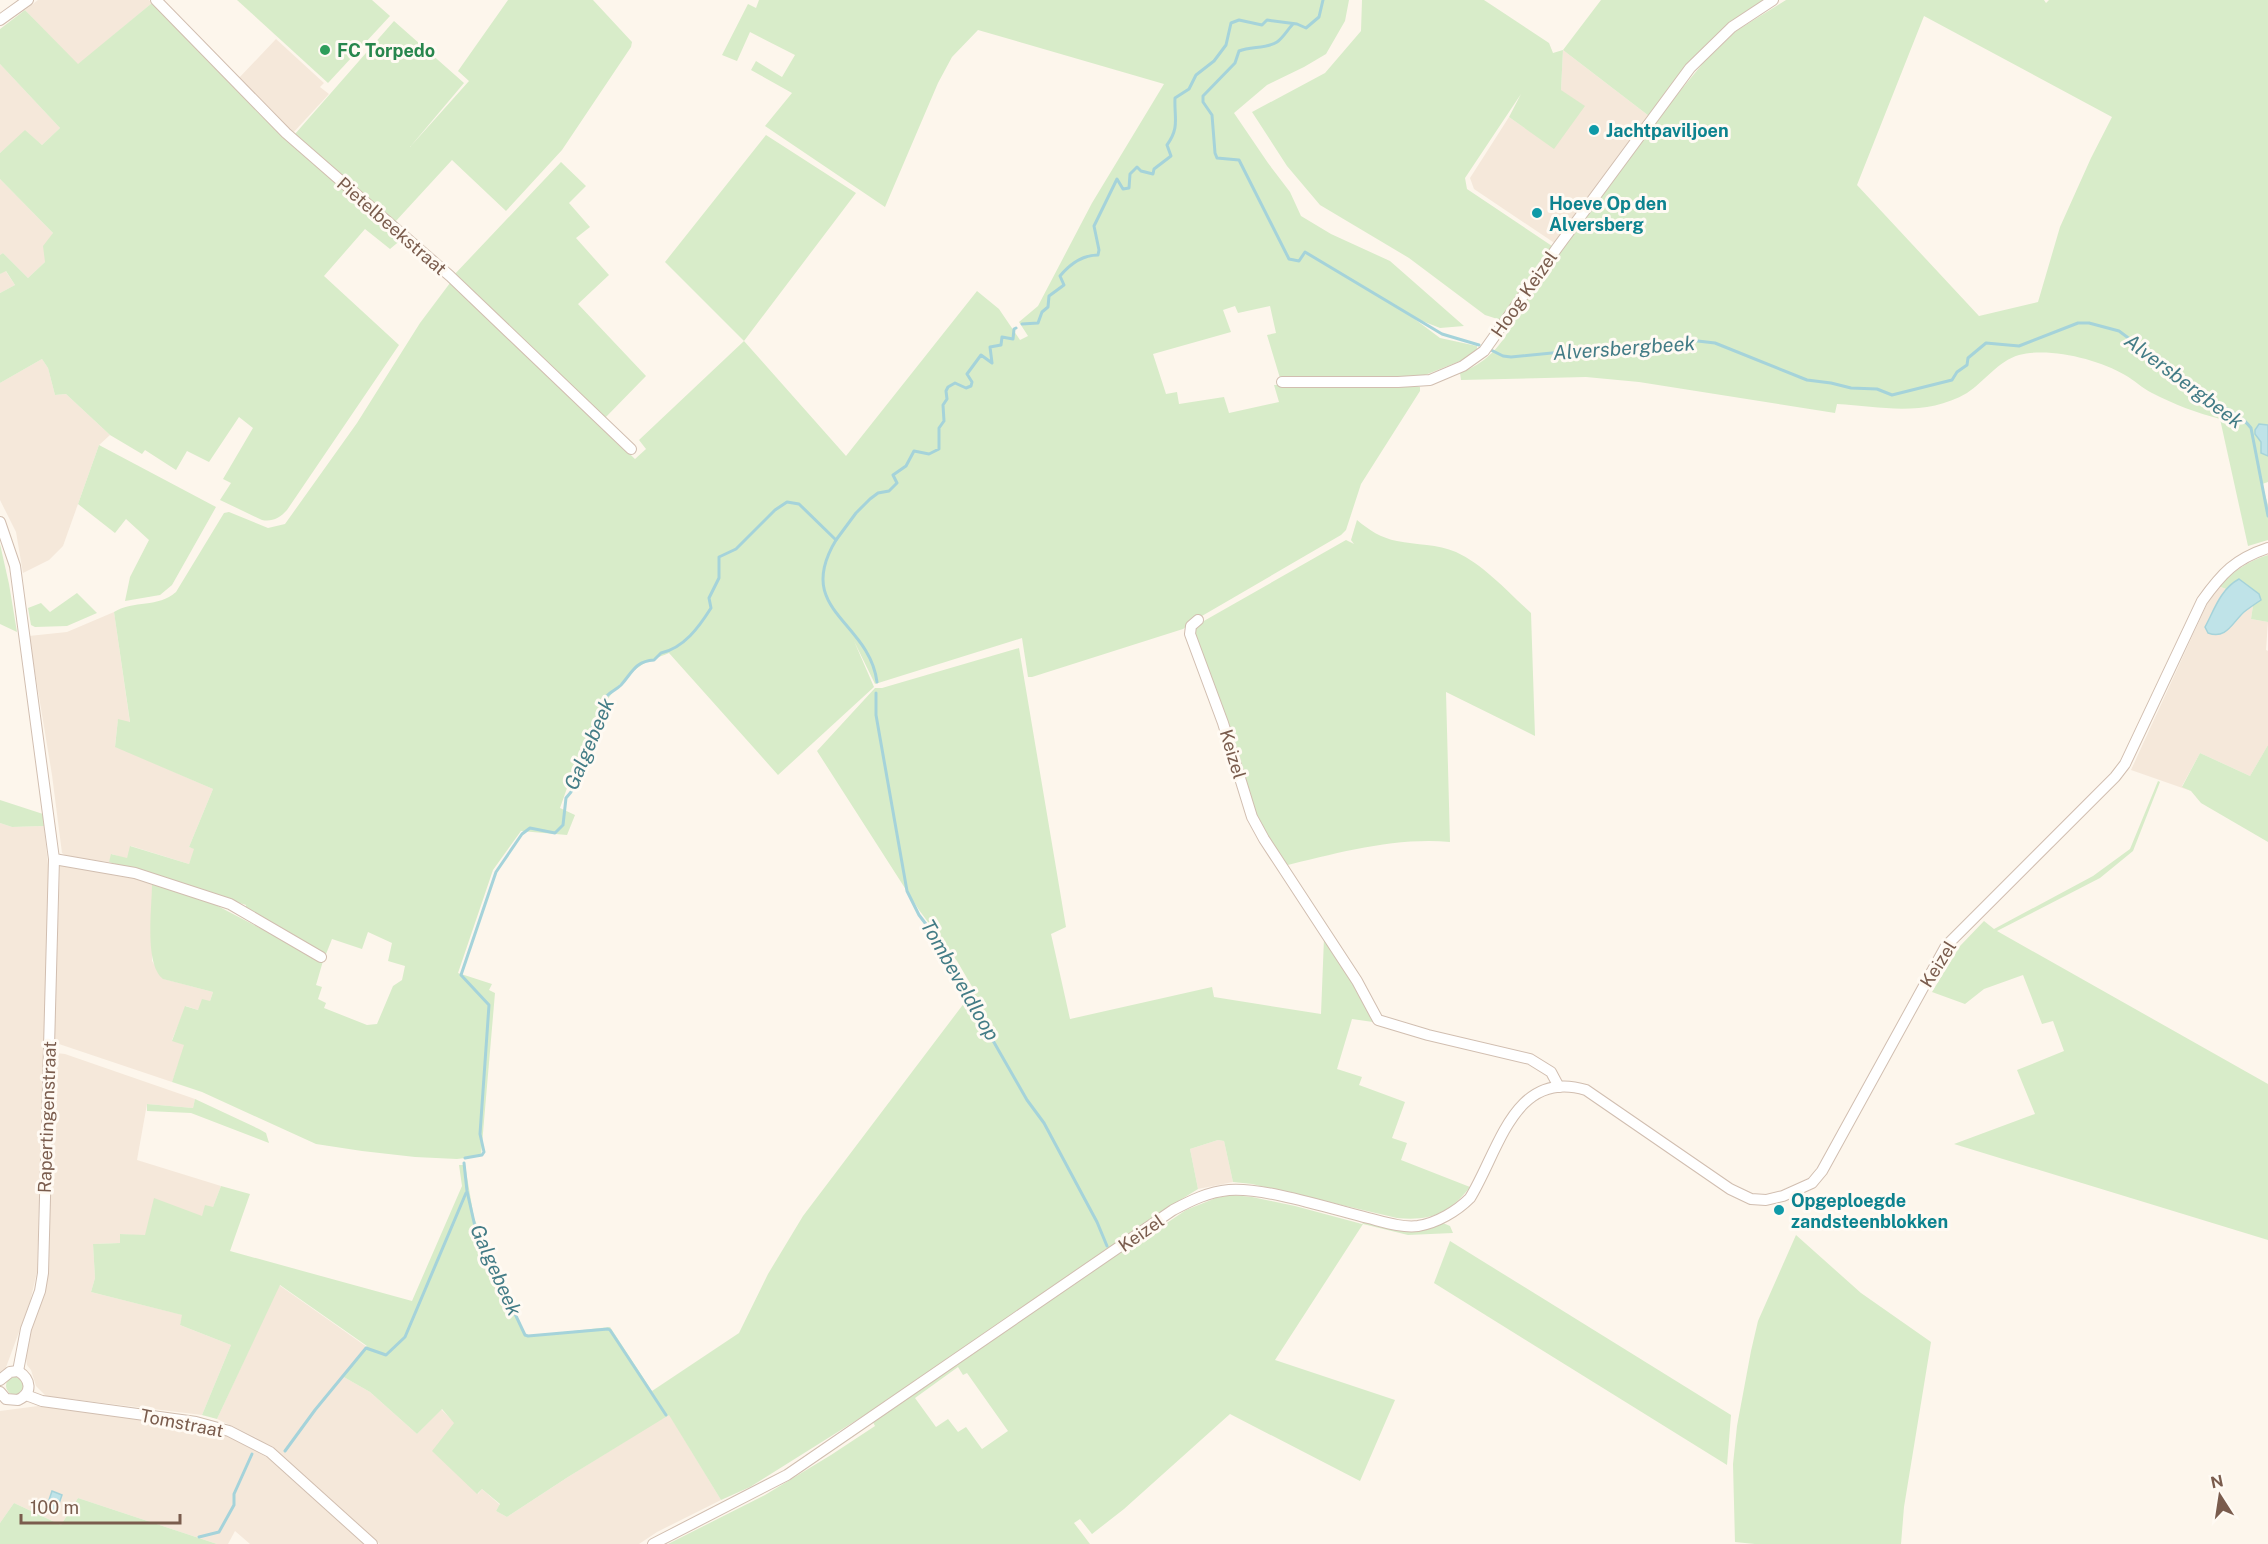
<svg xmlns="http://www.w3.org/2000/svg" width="2268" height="1544" font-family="'Public Sans',sans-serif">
<rect width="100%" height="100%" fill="#fdf6ec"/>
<g fill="#f5e8da">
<polygon points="38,0 149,0 152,3 78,65 25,10"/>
<polygon points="276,39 324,83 320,87 329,94 292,134 238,79"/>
<polygon points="1563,50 1649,116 1556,244 1474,189 1470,178 1509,117 1554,148 1561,90"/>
<polygon points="0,64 60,128 42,145 25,131 0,153"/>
<polygon points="0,179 53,233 45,262 28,278 3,253 0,255"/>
<polygon points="5,270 15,285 0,293 0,274"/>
<polygon points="42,359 48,368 55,395 66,394 110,435 99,445 63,546 49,560 23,573 16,532 0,500 0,383"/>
<polygon points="2218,586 2254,599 2251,619 2268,622 2266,650 2268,651 2268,745 2250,776 2200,753 2182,786 2191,791 2131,770 2207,604"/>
<polygon points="114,612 130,723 118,720 115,746 213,789 189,847 195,849 189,864 131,846 127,859 112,854 109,862 68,857 62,853 52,775 29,636 67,632"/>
<polygon points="0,823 12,827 44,826 49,875 37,1272 30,1302 5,1370 0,1374"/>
<polygon points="60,865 126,875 152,884 152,961 164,979 213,992 210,1001 198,1010 186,1006 172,1040 185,1045 172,1082 56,1043 54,1039"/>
<polygon points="56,1053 65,1054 195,1099 193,1108 147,1104 137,1160 221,1186 213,1207 202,1216 145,1236 121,1234 120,1243 93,1244 95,1278 91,1292 183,1315 180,1325 231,1345 202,1415 46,1396 36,1386 31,1370 27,1365 26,1358 30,1328 40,1303 53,1057"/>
<polygon points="1218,1140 1224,1141 1233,1182 1198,1189 1190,1149"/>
<polygon points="279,1285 367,1347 342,1376 370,1392 417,1434 441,1409 455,1423 478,1494 482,1489 500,1505 496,1511 507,1517 568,1477 669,1414 721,1500 657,1532 639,1544 380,1544 280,1454 255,1437 217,1419"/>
<polygon points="38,1406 182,1425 230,1437 268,1458 364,1544 250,1544 235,1531 228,1544 217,1544 78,1498 61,1525 14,1503 0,1523 0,1411"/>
</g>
<g fill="#d8ecc9" fill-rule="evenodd">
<polygon points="237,0 372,0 390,16 328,83"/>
<polygon points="508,0 593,0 632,42 631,47 562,150 506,211 452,160 395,222 295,134 394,21 464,83 410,147 469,81 458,71"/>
<path d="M759 0H1349L1345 21 1326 54 1304 67 1267 85 1234 113 1268 163 1290 192 1301 216 1331 234 1390 261 1464 326 1440 328 1412 317 1440 338 1477 346V351L1470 357 1420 377 1280 378 1267 335 1276 333 1270 306 1238 313 1235 306 1223 310 1231 332 1153 354 1166 394 1177 392 1179 404 1224 397 1229 413 1279 402 1274 385 1416 386 1420 387V391L1361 484 1346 530 1341 535 1195 620 1183 629 1032 677H1028L1022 638 875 684 854 641 874 687 778 775 669 653C660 657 650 659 643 664 595 696 578 758 560 808L575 815 567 835 521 831 493 870 458 973 492 984 489 990 495 993 481 1156 457 1159 415 1157 362 1151 316 1144 202 1092 172 1082 184 1045 172 1041 185 1006 198 1010 202 999 210 1001 213 992 163 979C144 964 152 908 152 884L212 903 323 961 316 985 322 987 318 999 326 1003 324 1008 367 1025 377 1024 393 986 402 980 405 966 388 961 392 943 368 932 362 949 332 939 326 954 245 910 246 905 109 862 111 854 127 858 130 846 189 864 194 849 189 847 213 789 115 747 118 719 130 722 114 612C134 600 158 608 176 592L224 513 229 512 268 528 285 524 357 423 420 323 450 283H453L635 459 646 449 639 440 744 341 665 262 766 135 856 193 744 341 846 456 977 291 999 309 1020 340 1028 336 1019 322 1038 306 1092 203 1164 84 978 30 952 57 938 83 885 207 765 126 792 93 751 70 756 61 782 77 795 55 750 32 737 61 722 55 748 4 756 8Z"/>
<path d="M1362 0H1484L1549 43 1553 53 1563 50 1601 0H1764L1649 116 1563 50 1561 90 1585 106 1554 149 1509 117 1521 94 1465 178 1467 189 1552 246 1704 62 1736 31 1786 0H2044L2046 3 2049 0H2268V482L2262 484 2268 505V540L2248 546 2220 419C2197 413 2173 404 2152 393 2142 388 2134 380 2125 375 2098 359 2049 347 2019 355 1998 361 1984 382 1967 393 1926 417 1882 407 1837 404L1835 413 1639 382 1586 377 1461 380 1460 373C1486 363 1499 348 1513 324L1485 315 1409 258 1320 205 1287 166 1252 112 1325 73 1361 31ZM1924 16 2112 117 2091 158 2060 227 2038 302 1979 316 1857 185Z"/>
<path d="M152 3 402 239 390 249 365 229 324 276 399 345 287 510C280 518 272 522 262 520L220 500 231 483 223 479 253 428 239 417 209 462 187 451 176 470 145 450 142 454 110 435 66 394 55 395 48 368 42 359 0 383V293L15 285 6 271 0 274V255L3 253 28 278 45 262 43 246 53 233 0 179V153L25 130 42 145 60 128 0 64V29L25 10 78 64Z"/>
<polygon points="561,162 586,186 569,203 590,227 576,238 609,275 578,304 646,376 604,419 453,276"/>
<polygon points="99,445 216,507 172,585 160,595 125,601 130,577 149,540 126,519 115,533 78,504"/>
<path d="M1357 520C1369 530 1381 538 1397 541 1416 545 1438 544 1456 552 1484 565 1508 592 1531 613L1535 736 1446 692 1450 842C1395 837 1337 853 1284 866L1261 827 1195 639V626L1346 540 1354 544 1351 540Z"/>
<polygon points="0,544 9,584 17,632 0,624"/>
<path d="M2268 555V622L2251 619 2254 599 2218 586C2234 572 2247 561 2268 555Z"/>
<polygon points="77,593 97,613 67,626 35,627 31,625 28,608 41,603 50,612"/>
<path d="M1019 648 1066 927 1051 934 1070 1019 1212 987 1214 997 1321 1014 1324 938 1355 985 1373 1022 1352 1019 1337 1069 1362 1077 1359 1085 1405 1102 1392 1138 1407 1143 1401 1160 1470 1187C1449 1214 1431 1221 1397 1218L1252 1184 1233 1182 1224 1141 1218 1140 1190 1149 1198 1189 1156 1215 1117 1243 1124 1252 1186 1210 1216 1198 1232 1195 1252 1197 1295 1206 1362 1224 1364 1222 1443 1223 1450 1226 1453 1233 1408 1235 1363 1224 1275 1360 1395 1400 1360 1481 1230 1414 1124 1509 1092 1534 1080 1519 1074 1523 1090 1544H668L765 1495 831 1455 875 1426 868 1413 750 1487 721 1500 669 1415 568 1477 507 1517 496 1511 500 1504 482 1489 477 1494 432 1451 454 1423 442 1409 417 1434 370 1392 342 1376 367 1346 280 1285 217 1419 202 1415 231 1345 180 1325 182 1315 91 1292 95 1278 93 1244 120 1243V1234L145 1235 154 1198 202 1216 205 1205 213 1207 221 1186 250 1194 230 1251 412 1301 462 1186 459 1165H465L474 1218 526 1336 610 1327 652 1391 739 1333 768 1274 803 1216 974 990 957 961 919 910 817 751 875 688H882ZM958 1367 963 1375 967 1373 1008 1431 982 1449 966 1427 958 1432 948 1419 936 1427 915 1398Z"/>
<polygon points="2268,745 2268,842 2201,803 2191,791 2182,787 2200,753 2250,776"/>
<polygon points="2158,781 2160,782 2133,851 2100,878 1997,931 2268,1084 2268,1240 1954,1144 2035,1114 2017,1070 2064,1051 2053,1021 2042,1024 2023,975 1984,989 1965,1004 1932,992 1960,946 1984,921 1994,929 2093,876 2130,849"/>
<polygon points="0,800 43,814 44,826 12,827 0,823"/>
<polygon points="195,1099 259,1129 266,1133 269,1143 191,1113 147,1111 147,1104 193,1108"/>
<polygon points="1796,1235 1861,1293 1931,1342 1904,1507 1901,1544 1755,1544 1735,1542 1733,1464 1737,1426 1751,1351 1758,1321"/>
<polygon points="1450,1241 1731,1415 1727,1465 1434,1283"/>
<circle cx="15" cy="1386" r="9"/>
<polygon points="78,1498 217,1544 0,1544 0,1523 14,1503 61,1525"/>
</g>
<g fill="#bfe3e8" stroke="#a5d3da" stroke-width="1.5">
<polygon points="2259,424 2268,425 2268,456 2261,453 2261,442 2255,434 2255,430"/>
<path d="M2239 579 2259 594 2261 600C2255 604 2249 608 2244 612 2232 623 2226 640 2208 633L2205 627C2213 613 2220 589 2239 579Z"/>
<polygon points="52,1491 62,1495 56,1512 46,1509"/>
</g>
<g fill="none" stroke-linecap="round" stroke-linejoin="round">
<g stroke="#a5d3da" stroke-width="3">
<path d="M1293 24C1288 29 1283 38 1277 42 1266 49 1251 46 1239 51L1235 63 1203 96V102L1212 115 1215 153 1217 158 1239 160 1289 259 1299 261 1305 252 1442 334 1479 345"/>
<path d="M1022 324 1038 323 1042 312 1048 307 1049 296 1064 285 1060 276C1070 264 1083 255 1098 255L1099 250 1094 226 1117 179 1123 189 1129 188 1130 174 1137 167 1141 171 1153 174 1154 169 1171 156 1167 145C1180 127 1174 118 1175 98L1189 89 1196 75 1214 61 1226 45 1231 23 1239 20 1262 25 1267 20 1297 24 1306 28 1319 17 1323 0"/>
<path d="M1491 350 1503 356 1511 357 1623 346H1648L1689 340 1715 343 1807 380 1831 383 1851 388 1877 389 1892 395 1952 380 1957 372 1967 365 1968 358 1986 343 2019 346 2078 323H2089L2119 331 2154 357 2155 363 2162 369C2178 367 2198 395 2212 402 2226 408 2241 415 2251 428L2268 516"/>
<path d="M836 540C793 611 869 620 877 682"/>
<polyline points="876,693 876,715 907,891 919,915 951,957 960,983 1027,1100 1044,1123 1097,1222 1107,1246"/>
<path d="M465 1158 482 1155 484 1152 480 1134 489 1005 461 975 496 872 522 834 530 828 555 833 563 825 566 798 571 792 576 781 575 768 582 757 589 734 604 705 606 697C610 692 616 690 621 685 632 673 635 661 654 660L661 653C684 648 699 627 711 608L709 598 719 578V557L736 549 775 510 787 502 799 504 836 540 856 513 870 499 878 493 889 491 897 483 893 475 906 466 914 451 929 454 939 449V428L944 421 943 405 947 399 946 391 948 387 955 383 966 388 971 386 972 382 967 374 981 355 992 363 990 347 1001 345 1002 337 1013 339 1014 329 1016 328"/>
<polyline points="464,1163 467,1191 476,1231 525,1335 528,1336 608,1329 610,1330 666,1415"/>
<polyline points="285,1451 315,1410 366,1348 386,1355 405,1337 466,1193"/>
<polyline points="199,1537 219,1532 234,1505 234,1494 252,1454"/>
</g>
<g stroke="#d1beb0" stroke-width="12">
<g id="street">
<polyline points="156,0 286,133 450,276 631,449"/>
<polyline points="0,20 28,0"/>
<polyline points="1282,382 1398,382 1430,380 1463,366 1484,351 1557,248 1690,68 1732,27 1773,0"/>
<polyline points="0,522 15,566 54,859 43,1273 40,1291 26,1329 18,1371"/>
<polyline points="1198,620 1191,626 1190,634 1223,723 1252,817 1264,839 1357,981 1378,1020 1428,1035 1530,1059 1551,1072 1559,1087"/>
<polyline points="54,859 135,873 230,904 321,957"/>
<path d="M0 1380 10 1372 18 1371C31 1379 33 1393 18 1400L6 1399 0 1392"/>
<polyline points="26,1395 42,1401 196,1422 229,1431 270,1452 372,1544"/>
<path d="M653 1544 787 1475 1173 1210C1192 1200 1208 1192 1229 1190 1264 1187 1332 1209 1368 1218 1384 1222 1402 1228 1418 1226 1437 1223 1457 1211 1470 1198 1499 1151 1514 1068 1586 1090L1730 1189 1751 1199 1766 1200 1783 1196 1812 1183 1822 1171 1946 946 2115 777 2125 764 2202 601C2222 573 2235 559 2268 548"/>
</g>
</g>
<use href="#street" stroke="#fff" stroke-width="10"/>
</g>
<circle fill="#2e9e5b" stroke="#fffaf3" stroke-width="2" cx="325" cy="50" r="6"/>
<g fill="#0f9aa8" stroke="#fffaf3" stroke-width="2">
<circle cx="1594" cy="130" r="6"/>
<circle cx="1537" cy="213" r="6"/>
<circle cx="1779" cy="1210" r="6"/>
</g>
<g text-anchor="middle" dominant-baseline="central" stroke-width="6" stroke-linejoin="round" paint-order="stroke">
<g font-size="18" font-weight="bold" fill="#27864d" stroke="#fffaf3" text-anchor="start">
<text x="337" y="50">FC Torpedo</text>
</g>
<g font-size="18" font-weight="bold" fill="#0d838f" stroke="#fffaf3" text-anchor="start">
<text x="1606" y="130">Jachtpaviljoen</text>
<text x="1549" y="203">Hoeve Op den<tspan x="1549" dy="21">Alversberg</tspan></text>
<text x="1791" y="1200">Opgeploegde<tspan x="1791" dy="21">zandsteenblokken</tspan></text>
</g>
<g font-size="18" fill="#7a5c4d" stroke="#fffaf3">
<text transform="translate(392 226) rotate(41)">Pietelbeekstraat</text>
<text transform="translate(1524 294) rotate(-55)">Hoog Keizel</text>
<text transform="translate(1233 754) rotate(73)">Keizel</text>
<text transform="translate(1938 964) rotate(-58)">Keizel</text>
<text transform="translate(47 1117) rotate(-88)">Rapertingenstraat</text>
<text transform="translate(1141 1233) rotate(-35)">Keizel</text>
<text transform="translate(182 1423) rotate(11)">Tomstraat</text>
</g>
<g font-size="20" font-style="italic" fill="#437c86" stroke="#fffaf3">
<text transform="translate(1624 348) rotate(-4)">Alversbergbeek</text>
<text transform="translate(2184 381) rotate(37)">Alversbergbeek</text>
<text transform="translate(589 744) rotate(-67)">Galgebeek</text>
<text transform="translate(960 980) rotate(60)">Tombeveldloop</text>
<text transform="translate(496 1270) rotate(66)">Galgebeek</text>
</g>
</g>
<g transform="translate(2220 1496) rotate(348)" stroke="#fffaf3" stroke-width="4.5" paint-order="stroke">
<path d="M0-4.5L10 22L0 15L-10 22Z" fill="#7a5c4d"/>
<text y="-9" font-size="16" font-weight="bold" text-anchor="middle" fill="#7a5c4d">N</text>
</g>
<path d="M21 1514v9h159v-9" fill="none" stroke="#7a5c4d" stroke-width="3"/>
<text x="30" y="1514" font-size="18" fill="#7a5c4d" stroke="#fffaf3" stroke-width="4.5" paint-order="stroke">100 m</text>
</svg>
